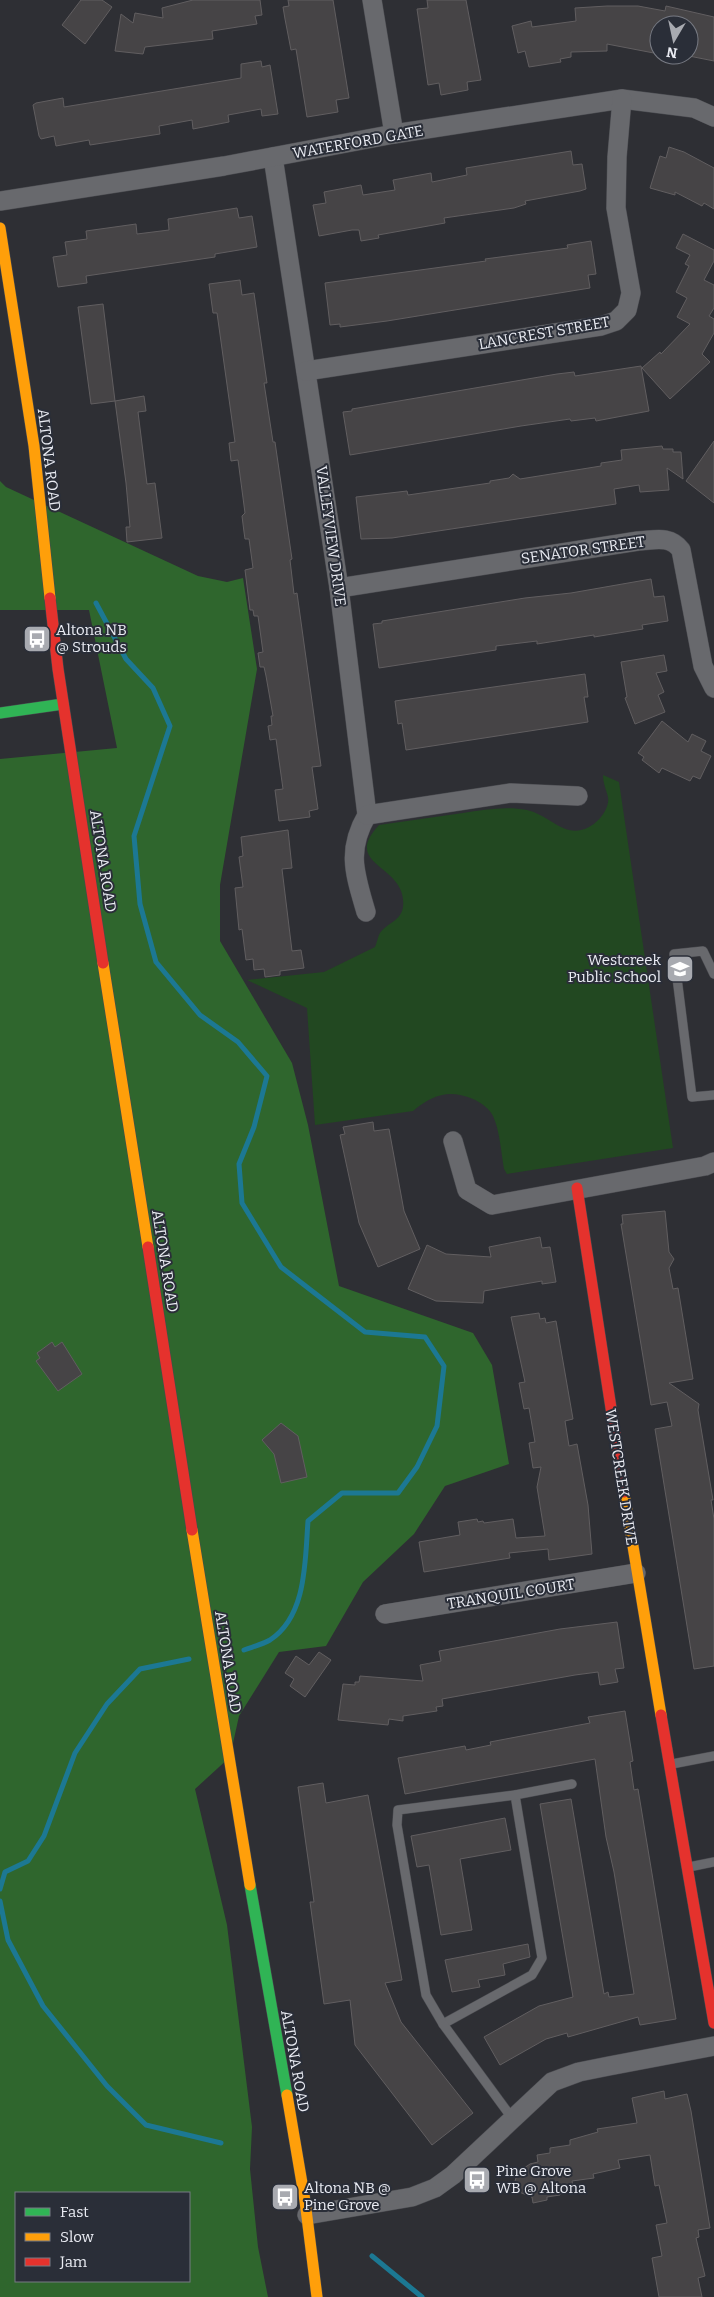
<svg xmlns="http://www.w3.org/2000/svg" width="714" height="2297" font-family="Bitter,serif">
<rect width="100%" height="100%" fill="#2e2f34"/>
<path fill="#224821" d="M603 775 619 782 673 1148 507 1174 504 1169C501 1153 500 1131 493 1116 490 1109 480 1102 473 1099 448 1089 433 1095 413 1111L315 1125 307 1008 247 980 324 972 375 947C377 943 378 936 380 933 387 923 401 921 403 907 408 864 340 867 379 825 407 821 435 817 463 813 484 810 505 806 527 810 550 815 565 840 589 827 599 822 610 808 608 797 606 789 603 783 603 775Z"/>
<path fill="#2f662d" fill-rule="evenodd" d="M0 481 6 487 198 576 227 582 243 578 257 669 220 885V941L292 1063 308 1125 339 1286 473 1333 492 1365 509 1464 445 1486 414 1534 363 1582 326 1646 279 1652 239 1716 230 1757 195 1789 227 1925 252 2127 250 2169 258 2247 268 2297H0V759L117 748 89 610H0ZM16 2193H189V2281H16Z"/>
<g fill="none" stroke-linecap="round" stroke-linejoin="round">
<g stroke="#1c7893" stroke-width="5">
<path d="M96 603 126 659 153 688 170 726 134 836 140 904 156 962 200 1015 238 1042 267 1076 254 1127 239 1164 242 1203 281 1267 365 1332 425 1337 444 1366 437 1426 417 1467 398 1493H342L308 1521C305 1560 307 1616 270 1640 263 1644 252 1647 244 1650"/>
<polyline points="0,1889 5,1872 28,1861 44,1836 75,1753 107,1704 140,1669 189,1659"/>
<polyline points="0,1901 8,1940 43,2006 107,2086 146,2125 221,2143"/>
<polyline points="372,2256 422,2297"/>
</g>
</g>
<g fill="#464446" stroke="#615e60">
<polygon points="81,0 102,0 112,7 85,44 62,25"/>
<polygon points="193,0 260,0 262,15 255,16 257,24 212,31 213,39 145,47 143,54 115,51 121,14 133,23 135,13 163,18 162,8"/>
<polygon points="288,0 333,0 349,98 336,100 338,112 307,117 296,49 291,50 285,19 283,7 289,6"/>
<polygon points="427,0 466,0 481,80 467,82 468,90 441,95 439,83 428,85 417,9 428,8"/>
<polygon points="607,6 638,6 665,11 666,6 714,17 714,61 689,56 689,25 659,25 659,54 607,44 607,51 571,52 571,57 560,59 561,62 529,67 525,51 518,53 512,26 531,21 532,27 576,21 575,8"/>
<polygon points="261,61 262,67 270,65 278,114 262,116 261,109 228,115 229,122 193,129 192,120 159,126 160,134 90,145 89,140 56,146 54,136 41,139 39,136 33,105 36,103 63,98 64,107 241,78 241,64"/>
<polygon points="669,147 684,152 714,168 714,209 704,203 702,206 675,192 675,195 650,188 660,156 666,158"/>
<polygon points="571,151 573,165 582,164 586,189 580,191 525,201 526,204 514,208 444,218 445,223 378,235 379,238 361,241 359,230 352,230 319,236 313,205 326,203 324,192 361,185 363,195 395,190 393,180 431,173 432,182 467,175 466,168"/>
<polygon points="237,208 239,218 252,216 257,247 215,254 215,257 86,276 87,283 58,287 53,257 67,255 65,242 87,239 86,231 136,224 137,234 169,230 168,219"/>
<polygon points="683,234 714,250 714,261 704,280 714,285 714,308 709,316 714,319 714,333 702,354 710,362 670,399 642,368 660,352 661,354 690,324 677,317 687,298 676,292 689,266 685,264 690,255 676,248"/>
<polygon points="591,241 596,274 588,275 590,288 387,321 340,327 340,324 330,325 325,283 486,261 485,259 568,248 567,245"/>
<polygon points="240,280 242,295 254,293 267,383 264,383 273,442 275,442 292,559 290,560 294,594 297,593 321,766 312,767 318,809 309,811 310,817 279,821 275,790 283,789 276,739 270,740 268,726 272,725 271,716 273,716 266,676 264,667 260,667 258,653 263,652 258,616 254,616 253,610 250,610 245,570 253,568 249,539 245,539 244,532 242,516 245,513 238,460 231,461 229,443 235,442 217,313 213,313 209,284"/>
<polygon points="103,304 115,401 144,396 146,411 138,412 147,484 155,483 162,538 127,542 126,527 130,527 126,483 115,401 91,404 78,307"/>
<polygon points="641,366 649,411 596,421 595,418 571,421 570,419 521,426 350,455 343,412 352,411 352,409 557,374 574,372 575,376"/>
<polygon points="714,441 714,503 686,481"/>
<polygon points="662,446 663,449 673,449 673,452 681,452 683,479 667,468 669,490 640,492 639,485 614,489 616,504 392,538 361,539 356,497 407,491 408,495 490,483 490,481 509,478 513,474 520,479 601,466 601,463 622,460 621,450"/>
<polygon points="651,579 654,597 664,596 668,621 642,625 643,629 594,637 594,635 537,644 537,641 496,646 496,650 379,668 373,624 382,623 382,621 525,598 571,593"/>
<polygon points="664,655 667,671 656,673 664,692 658,695 665,712 635,724 625,698 627,697 621,662"/>
<polygon points="585,674 588,697 584,697 588,722 406,750 402,723 398,724 395,701"/>
<polygon points="662,721 688,742 692,734 706,741 701,751 711,756 700,779 693,776 690,781 662,768 659,773 642,760 644,757 638,753"/>
<polygon points="288,830 292,868 282,869 292,951 301,950 304,968 280,971 280,975 265,977 264,969 254,970 253,959 246,960 242,929 239,930 235,888 243,887 239,857 243,856 241,837"/>
<polygon points="373,1122 374,1131 389,1129 404,1211 420,1249 378,1267 359,1223 340,1135 345,1134 343,1127"/>
<polygon points="665,1211 669,1252 674,1259 669,1268 673,1289 678,1288 693,1379 669,1383 699,1404 698,1410 713,1500 711,1500 714,1519 714,1666 694,1669 655,1429 672,1426 667,1402 651,1405 621,1224 623,1224 622,1215"/>
<polygon points="540,1237 542,1248 550,1247 556,1282 542,1284 542,1281 484,1291 483,1303 436,1301 408,1289 427,1245 446,1254 491,1257 489,1247"/>
<polygon points="539,1313 540,1319 545,1318 546,1323 556,1321 573,1419 565,1421 569,1446 577,1444 588,1505 592,1554 549,1560 548,1549 509,1553 510,1558 424,1572 419,1542 460,1535 458,1522 477,1519 478,1522 483,1521 484,1523 513,1519 516,1538 545,1536 537,1487 541,1467 533,1468 529,1443 535,1442 529,1408 524,1409 519,1383 525,1382 511,1317"/>
<polygon points="52,1342 55,1347 62,1342 82,1374 58,1391 36,1361 40,1358 37,1353"/>
<polygon points="281,1423 298,1436 307,1477 281,1483 274,1454 262,1440"/>
<polygon points="617,1622 624,1668 615,1669 618,1682 600,1685 598,1672 575,1675 442,1699 443,1706 436,1707 437,1711 403,1716 403,1721 389,1719 388,1725 338,1720 343,1684 355,1685 355,1682 359,1682 360,1676 423,1681 420,1665 441,1661 439,1651 560,1629"/>
<polygon points="319,1652 331,1660 305,1697 290,1686 294,1679 285,1673 296,1656 309,1665"/>
<polygon points="625,1711 633,1761 630,1762 634,1790 638,1789 676,2019 640,2025 638,2017 568,2037 567,2033 546,2039 500,2065 484,2037 539,2006 573,1997 540,1804 571,1799 604,1994 608,1992 609,1997 634,1994 614,1872 606,1837 595,1759 405,1794 398,1758 465,1746 466,1750 491,1745 490,1742 590,1723 588,1717"/>
<polygon points="323,1783 326,1803 368,1795 402,1980 385,1983 401,2022 473,2113 432,2145 355,2045 350,2000 324,2004 310,1902 314,1902 298,1787"/>
<polygon points="505,1818 511,1850 460,1859 472,1930 441,1935 429,1865 417,1867 411,1836"/>
<polygon points="528,1944 530,1957 503,1964 505,1975 478,1980 480,1987 452,1992 445,1960"/>
<polygon points="664,2091 665,2099 687,2094 691,2111 710,2228 698,2230 699,2237 696,2238 705,2276 698,2278 702,2297 659,2297 652,2258 662,2256 656,2225 667,2223 659,2185 655,2186 650,2155 618,2160 620,2168 593,2174 594,2178 572,2181 573,2186 559,2189 560,2195 547,2197 547,2200 533,2203 532,2197 519,2192 514,2184 518,2172 530,2164 538,2162 537,2155 550,2153 550,2148 570,2145 570,2140 598,2132 597,2129 637,2123 632,2098"/>
</g>
<g fill="none" stroke-linecap="round" stroke-linejoin="round">
<g stroke="#494a4f" stroke-width="10">
<g id="lane">
<polyline points="714,974 703,951 674,954 692,1097 714,1095"/>
<polyline points="672,1764 714,1756"/>
<polyline points="689,1867 714,1862"/>
<polyline points="443,2024 532,1975 542,1958 515,1795"/>
<polyline points="512,2118 443,2024 426,1995 397,1825 398,1810 515,1795 572,1784"/>
</g>
</g>
<g stroke="#494a4f" stroke-width="20">
<g id="street">
<polyline points="372,0 394,134"/>
<path d="M273 157 339 588 367 815C346 851 355 874 366 912"/>
<polyline points="0,201 224,166 394,134 622,99 694,108 714,117"/>
<polyline points="306,371 601,326 616,321 627,310 631,293 616,208 617,157 622,99"/>
<path d="M339 588 638 541C655 540 670 535 681 550L703 666 714 688"/>
<polyline points="367,815 511,793 578,796"/>
<polyline points="453,1141 467,1190 492,1205 705,1166 714,1162"/>
<polyline points="385,1614 636,1573"/>
<polyline points="307,2215 412,2197 435,2188 453,2175 552,2082 579,2072 609,2066 714,2046"/>
</g>
</g>
<g stroke="#494a4f" stroke-width="12">
<g id="fast">
<polyline points="0,713 63,704"/>
<polyline points="250,1885 287,2095"/>
</g>
</g>
<g stroke="#494a4f" stroke-width="12">
<g id="slow">
<polyline points="0,228 34,446 50,598"/>
<polyline points="103,963 148,1247"/>
<polyline points="624,1492 661,1715"/>
<polyline points="192,1530 250,1885"/>
<polyline points="287,2095 305,2201 317,2297"/>
</g>
</g>
<g stroke="#494a4f" stroke-width="12">
<g id="jam">
<polyline points="50,598 58,669 103,963"/>
<polyline points="577,1188 624,1492"/>
<polyline points="148,1247 192,1530"/>
<polyline points="661,1715 714,2023"/>
</g>
</g>
<use href="#lane" stroke="#68696d" stroke-width="9"/>
<use href="#street" stroke="#68696d" stroke-width="19"/>
<use href="#fast" stroke="#30b455" stroke-width="11"/>
<use href="#slow" stroke="#ff9f0a" stroke-width="11"/>
<use href="#jam" stroke="#e5322d" stroke-width="11"/>
</g>
<defs>
<g id="bus-square" transform="scale(1.4375)"><rect x="-9" y="-9" width="18" height="18" rx="4" fill="#a8aab0" stroke="#2a2e38"/><path d="M-5-6H5V4H4V6H2V4H-2V6H-4V4H-5ZM-3.5-4V0h7V-4ZM-3.5 1.2v1.5H-2V1.2ZM2 1.2v1.5H3.5V1.2Z" fill="#fff"/></g>
<g id="school-square" transform="scale(1.4375)"><rect x="-9" y="-9" width="18" height="18" rx="4" fill="#a8aab0" stroke="#2a2e38"/><path d="M0-5L7-2L0 1L-7-2ZM-4 1L0 2.5L4 1V4Q0 6-4 4Z" fill="#fff"/></g>
</defs>
<g fill-rule="evenodd">
<use href="#bus-square" x="37" y="639"/>
<use href="#school-square" x="680" y="969"/>
<use href="#bus-square" x="477" y="2180"/>
<use href="#bus-square" x="285" y="2197"/>
</g>
<g text-anchor="middle" dominant-baseline="central" stroke-width="4" stroke-linejoin="round" paint-order="stroke">
<g font-size="15" fill="#eaecf3" stroke="#2a2e38">
<text transform="translate(358 142) rotate(-10)">WATERFORD GATE</text>
<text transform="translate(544 333) rotate(-10)">LANCREST STREET</text>
<text transform="translate(49 460) rotate(83)">ALTONA ROAD</text>
<text transform="translate(331 536) rotate(82)">VALLEYVIEW DRIVE</text>
<text transform="translate(583 550) rotate(-8)">SENATOR STREET</text>
<text transform="translate(103 861) rotate(81)">ALTONA ROAD</text>
<text transform="translate(165 1261) rotate(81)">ALTONA ROAD</text>
<text transform="translate(621 1477) rotate(81)">WESTCREEK DRIVE</text>
<text transform="translate(511 1594) rotate(-9)">TRANQUIL COURT</text>
<text transform="translate(228 1662) rotate(81)">ALTONA ROAD</text>
<text transform="translate(295 2061) rotate(80)">ALTONA ROAD</text>
</g>
<g font-size="15" fill="#eaecf3" stroke="#2a2e38" text-anchor="start">
<text x="56" y="630">Altona NB<tspan x="56" dy="17">@ Strouds</tspan></text>
<text x="661" y="960" text-anchor="end">Westcreek<tspan x="661" dy="17">Public School</tspan></text>
<text x="496" y="2171">Pine Grove<tspan x="496" dy="17">WB @ Altona</tspan></text>
<text x="304" y="2188">Altona NB @<tspan x="304" dy="17">Pine Grove</tspan></text>
</g>
</g>
<rect x="15" y="2192" width="175" height="90" fill="#2a2e38" stroke="#777a83"/>
<rect x="25" y="2208" width="25" height="8" fill="#30b455" stroke="#777a83"/>
<text x="60" y="2217" font-size="15" fill="#eaecf3">Fast</text>
<rect x="25" y="2233" width="25" height="8" fill="#ff9f0a" stroke="#777a83"/>
<text x="60" y="2242" font-size="15" fill="#eaecf3">Slow</text>
<rect x="25" y="2258" width="25" height="8" fill="#e5322d" stroke="#777a83"/>
<text x="60" y="2267" font-size="15" fill="#eaecf3">Jam</text>
<g transform="translate(674 40) rotate(189)"><circle r="24" fill="#2a2e38" stroke="#777a83"/>
<path d="M0-4L9 19L0 12L-9 19Z" fill="#a8aab0"/>
<text y="-8" font-size="14" font-weight="bold" text-anchor="middle" fill="#eaecf3">N</text>
</g>
</svg>
